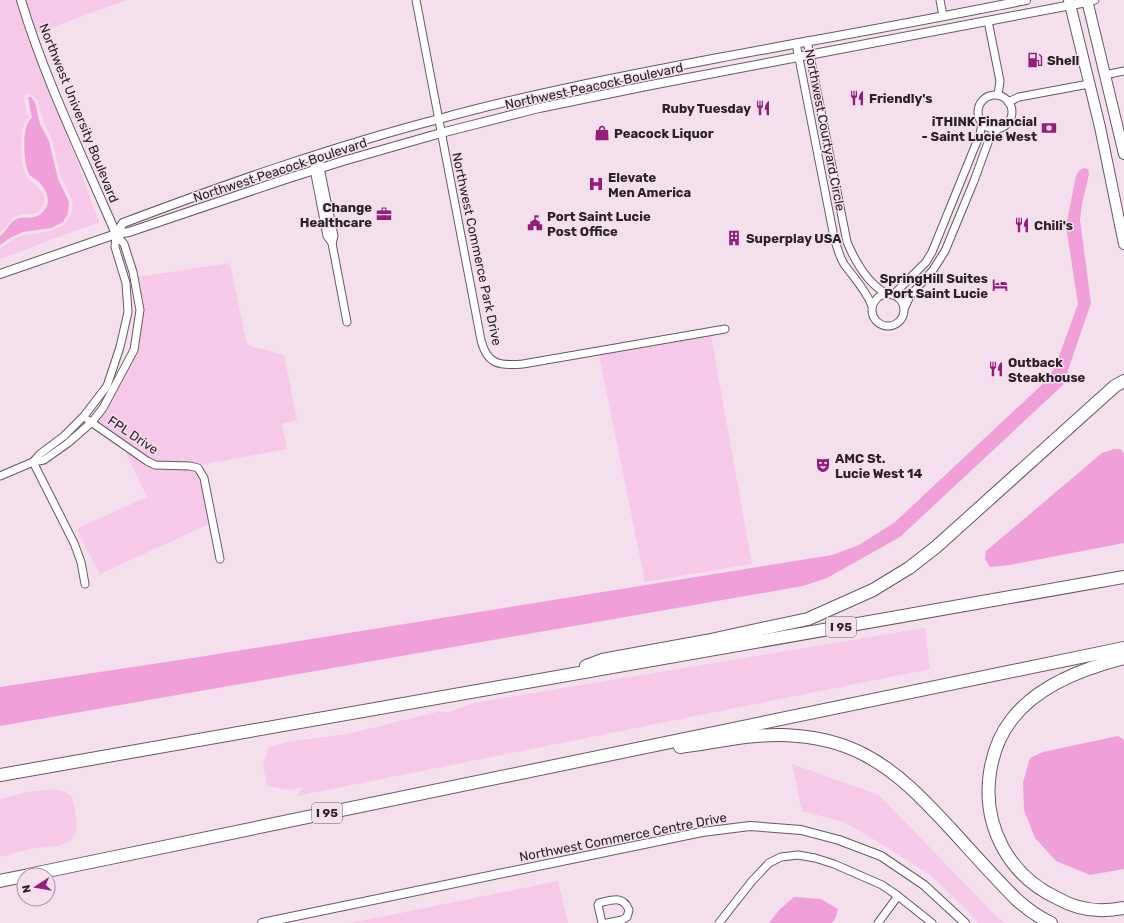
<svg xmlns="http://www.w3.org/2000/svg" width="1124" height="923" font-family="Rubik,sans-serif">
<rect width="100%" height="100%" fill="#f4e0ed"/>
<g fill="#f7c9e8">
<path d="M0 0H18L99 222 0 259V249L12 240 24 235 51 231 64 225 71 214 73 202 61 177 52 140 44 123 38 101 32 95 26 94 24 98 26 111 29 117C18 124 20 165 26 175 31 184 52 192 42 208 36 217 28 213 20 215 9 217 8 227 0 232Z"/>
<polygon points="25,0 127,0 36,33"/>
<path d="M230 263 247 345 284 355 297 420 282 424 287 449 201 465V467C185 457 165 466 149 459L97 421 107 409 138 350 144 310 137 277Z"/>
<polygon points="711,335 752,564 645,582 599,355"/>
<path d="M124 449C133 455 142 464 152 467 162 470 188 465 195 471 204 477 207 513 209 524L100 574 76 529 147 497Z"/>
<polygon points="925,628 930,669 297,796 303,787 290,790 267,786 263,764 269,747 287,742 347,734 437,712 450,712 473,703"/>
<polygon points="792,764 879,795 998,918 1006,923 978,923 968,911 929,874 870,837 843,822 802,811"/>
<path d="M50 789 66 792 72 797C74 806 79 823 76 831 70 850 45 846 30 849 20 851 10 855 0 857V799L28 792Z"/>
<polygon points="558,881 568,923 351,923"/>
</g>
<g fill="#f09fd8">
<path d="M28 97H31L35 102 40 124 49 141 58 179 69 202 68 214 63 222 51 228 23 232 10 238 0 245V236C7 231 9 222 17 219 26 215 36 222 45 209 52 200 45 188 39 182 36 179 31 177 29 174 24 166 23 137 26 128 27 124 29 120 32 118Z"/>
<polygon points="1083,168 1088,169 1089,174 1082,204 1080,220 1091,303 1063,385 900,537 827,578 803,586 0,726 0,687 199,657 832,555 859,545 895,522 1047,380 1055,367 1078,304 1066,226 1076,176 1079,171"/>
<polygon points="1114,449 1120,449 1124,453 1124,543 1010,565 990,567 985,559 986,551 1102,453"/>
<polygon points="1118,736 1124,740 1124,869 1090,875 1056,861 1035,838 1024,810 1023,782 1030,758 1043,752"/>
<polygon points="794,897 821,899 838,909 836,917 832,923 769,923 779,910"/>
</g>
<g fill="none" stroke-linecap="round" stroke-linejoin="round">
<g stroke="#685762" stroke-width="9">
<g id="minor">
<path d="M416 0 481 340C487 365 500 366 523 364L725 329"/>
<polyline points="940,0 943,16"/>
<polyline points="1087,2 1095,0"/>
<polyline points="988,21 1000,81 998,95"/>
<path d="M807 41 847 242C855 261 868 284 887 294"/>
<path d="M796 43 834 237C837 247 839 256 844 264 854 278 866 290 872 306"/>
<polyline points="1105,75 1124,71"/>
<circle cx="995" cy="112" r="17"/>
<polyline points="1008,102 1019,97 1089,84"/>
<polyline points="320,168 334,236 332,243 347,322"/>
<polyline points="314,169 327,236 332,243"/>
<circle cx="888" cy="310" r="16"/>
<polyline points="893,295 926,262 932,252 980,134 982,124"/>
<polyline points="904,309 910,296 933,270 945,251 974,181 990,137 997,129"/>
<polyline points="88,420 147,461 155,465 190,466 198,468 204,478 220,559"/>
<polyline points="33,462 40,454 64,436 84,416 107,386 120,347 128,312 126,283 115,247 116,234"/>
<polyline points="33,462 74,543 81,562 85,584"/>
<polyline points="0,476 33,462 44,460 68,443 92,422 103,408 134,350 140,310 133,272 124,244 116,234"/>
<path d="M602 923 598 905 599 903C612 900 623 895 629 910L627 917 622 920 607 923"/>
<polyline points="719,923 752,881 769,863 781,857 798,855 815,858 834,864 882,885 898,896 932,923"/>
<polyline points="878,923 898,896"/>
</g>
</g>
<g stroke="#685762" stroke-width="10">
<g id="tertiary">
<path d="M21 0C45 80 83 157 116 234"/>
<path d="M314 169C318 161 321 158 330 155"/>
<path d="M116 234 123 223C227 184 331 147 439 119 530 94 624 76 718 58 820 39 923 21 1026 0"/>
<polyline points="0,274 116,234 129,232 286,179 343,161 441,133 539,108 646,86 1087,2"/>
<polyline points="262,923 702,832 750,826 801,830 839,840 881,856 924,885 965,923"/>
</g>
</g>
<g stroke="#685762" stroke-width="12">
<g id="secondary">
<polyline points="1069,0 1100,127 1124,244"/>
<polyline points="1087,0 1124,154"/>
</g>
</g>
<g stroke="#685762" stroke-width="14">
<g id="motorway">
<path d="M1124 658C1084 668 1038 685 1012 719 1000 734 993 753 990 772 982 825 1008 875 1057 898 1071 906 1089 911 1106 910 1112 910 1118 909 1124 908"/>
<polyline points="586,666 602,660 706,641 808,619 873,590 909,568 936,547 1115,386 1124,381"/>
<path d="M680 747C713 743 749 734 783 735 810 736 841 742 865 755 899 773 924 800 950 828 972 852 993 876 1016 899 1027 909 1038 917 1051 923"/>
<polyline points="0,775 1124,577"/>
<polyline points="28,875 1124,648"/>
<polyline points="0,881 24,876"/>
</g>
</g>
<use href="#minor" stroke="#fff" stroke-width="7"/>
<use href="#tertiary" stroke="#fff" stroke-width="8"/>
<use href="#secondary" stroke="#fff" stroke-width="10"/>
<use href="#motorway" stroke="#fff" stroke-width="12"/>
</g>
<defs>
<g id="fuel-bare" transform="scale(1.2)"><path d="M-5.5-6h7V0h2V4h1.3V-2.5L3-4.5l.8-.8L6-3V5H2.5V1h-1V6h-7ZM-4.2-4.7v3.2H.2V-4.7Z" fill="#941d7b" stroke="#f4e0ed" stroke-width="2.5" paint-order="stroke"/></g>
<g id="restaurant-bare" transform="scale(1.2)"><path d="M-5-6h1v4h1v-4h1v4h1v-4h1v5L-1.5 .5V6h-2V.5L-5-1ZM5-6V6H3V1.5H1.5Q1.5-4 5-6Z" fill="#941d7b" stroke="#f4e0ed" stroke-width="2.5" paint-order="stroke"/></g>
<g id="bank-bare" transform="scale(1.2)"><path d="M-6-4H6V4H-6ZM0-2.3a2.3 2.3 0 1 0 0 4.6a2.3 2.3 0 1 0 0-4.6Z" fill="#941d7b" stroke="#f4e0ed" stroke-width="2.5" paint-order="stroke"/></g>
<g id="shop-bare" transform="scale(1.2)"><path d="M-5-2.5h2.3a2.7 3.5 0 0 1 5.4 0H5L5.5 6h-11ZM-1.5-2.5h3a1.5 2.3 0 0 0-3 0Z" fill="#941d7b" stroke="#f4e0ed" stroke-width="2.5" paint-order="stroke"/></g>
<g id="hospital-bare" transform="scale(1.2)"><path d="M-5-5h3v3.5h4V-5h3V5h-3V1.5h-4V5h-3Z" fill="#941d7b" stroke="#f4e0ed" stroke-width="2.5" paint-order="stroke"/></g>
<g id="office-bare" transform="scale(1.2)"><path d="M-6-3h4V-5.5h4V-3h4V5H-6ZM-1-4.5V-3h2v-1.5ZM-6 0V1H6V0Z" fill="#941d7b" stroke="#f4e0ed" stroke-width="2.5" paint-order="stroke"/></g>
<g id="civic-bare" transform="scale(1.2)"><path d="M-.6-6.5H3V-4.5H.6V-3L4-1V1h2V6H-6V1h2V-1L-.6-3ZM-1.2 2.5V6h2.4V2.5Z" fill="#941d7b" stroke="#f4e0ed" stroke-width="2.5" paint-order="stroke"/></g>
<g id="building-bare" transform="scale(1.2)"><path d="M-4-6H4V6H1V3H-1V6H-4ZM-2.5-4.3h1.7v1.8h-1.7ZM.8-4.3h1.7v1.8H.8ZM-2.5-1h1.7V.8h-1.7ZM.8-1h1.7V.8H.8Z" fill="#941d7b" stroke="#f4e0ed" stroke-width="2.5" paint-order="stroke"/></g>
<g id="hotel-bare" transform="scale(1.2)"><path d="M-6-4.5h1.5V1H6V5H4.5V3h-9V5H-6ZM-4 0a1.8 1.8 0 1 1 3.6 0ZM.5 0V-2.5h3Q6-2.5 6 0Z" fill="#941d7b" stroke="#f4e0ed" stroke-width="2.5" paint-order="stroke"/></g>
<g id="theatre-bare" transform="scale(1.2)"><path d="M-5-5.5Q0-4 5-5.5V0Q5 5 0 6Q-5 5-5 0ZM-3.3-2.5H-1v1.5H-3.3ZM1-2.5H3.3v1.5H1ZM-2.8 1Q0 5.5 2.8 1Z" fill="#941d7b" stroke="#f4e0ed" stroke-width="2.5" paint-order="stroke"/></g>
</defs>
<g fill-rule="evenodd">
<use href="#fuel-bare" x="1035" y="60"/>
<use href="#restaurant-bare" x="857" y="98"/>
<use href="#restaurant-bare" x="763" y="108"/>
<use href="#bank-bare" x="1049" y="128"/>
<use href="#shop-bare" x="602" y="133"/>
<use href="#hospital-bare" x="596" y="184"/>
<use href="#office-bare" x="384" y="214"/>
<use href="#civic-bare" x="535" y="223"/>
<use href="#restaurant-bare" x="1022" y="225"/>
<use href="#building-bare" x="734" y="238"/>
<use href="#hotel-bare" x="1000" y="285"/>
<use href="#restaurant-bare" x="996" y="369"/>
<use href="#theatre-bare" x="823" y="465"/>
</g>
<g text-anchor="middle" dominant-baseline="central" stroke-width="3" stroke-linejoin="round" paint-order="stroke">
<g fill="#f4e0ed" stroke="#675b62" stroke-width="1">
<rect x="826" y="617" width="30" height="20" rx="3"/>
<rect x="312" y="803" width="30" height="20" rx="3"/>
</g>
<g font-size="12" font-weight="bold" fill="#2a2227">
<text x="841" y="627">I 95</text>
<text x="327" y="813">I 95</text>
</g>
<g font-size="13" font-weight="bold" fill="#2a2227" stroke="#f4e0ed" text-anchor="start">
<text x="1047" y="60">Shell</text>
<text x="869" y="98">Friendly's</text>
<text x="751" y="108" text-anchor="end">Ruby Tuesday</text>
<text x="1037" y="121" text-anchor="end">iTHINK Financial<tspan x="1037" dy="15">- Saint Lucie West</tspan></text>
<text x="614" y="133">Peacock Liquor</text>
<text x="608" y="177">Elevate<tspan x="608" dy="15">Men America</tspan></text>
<text x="372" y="207" text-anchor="end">Change<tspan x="372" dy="15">Healthcare</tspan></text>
<text x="547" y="216">Port Saint Lucie<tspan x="547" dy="15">Post Office</tspan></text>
<text x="1034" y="225">Chili's</text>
<text x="746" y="238">Superplay USA</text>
<text x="988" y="278" text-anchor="end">SpringHill Suites<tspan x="988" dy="15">Port Saint Lucie</tspan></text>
<text x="1008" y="362">Outback<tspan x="1008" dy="15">Steakhouse</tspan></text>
<text x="835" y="458">AMC St.<tspan x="835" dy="15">Lucie West 14</tspan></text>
</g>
<g font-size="13" fill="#2a2227" stroke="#f4e0ed">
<text transform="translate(594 86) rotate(-12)">Northwest Peacock Boulevard</text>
<text transform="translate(79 113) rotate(68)">Northwest University Boulevard</text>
<text transform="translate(825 130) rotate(79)">Northwest Courtyard Circle</text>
<text transform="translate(280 170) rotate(-18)">Northwest Peacock Boulevard</text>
<text transform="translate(477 249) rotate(78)">Northwest Commerce Park Drive</text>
<text transform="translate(133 435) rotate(34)">FPL Drive</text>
<text transform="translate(623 837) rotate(-11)">Northwest Commerce Centre Drive</text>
</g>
</g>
<g transform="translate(36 887) rotate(258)"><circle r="19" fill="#f4e0ed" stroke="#a3949e"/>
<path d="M0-3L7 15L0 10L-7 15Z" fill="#941d7b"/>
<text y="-6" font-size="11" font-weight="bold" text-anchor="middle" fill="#2a2227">N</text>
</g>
</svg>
